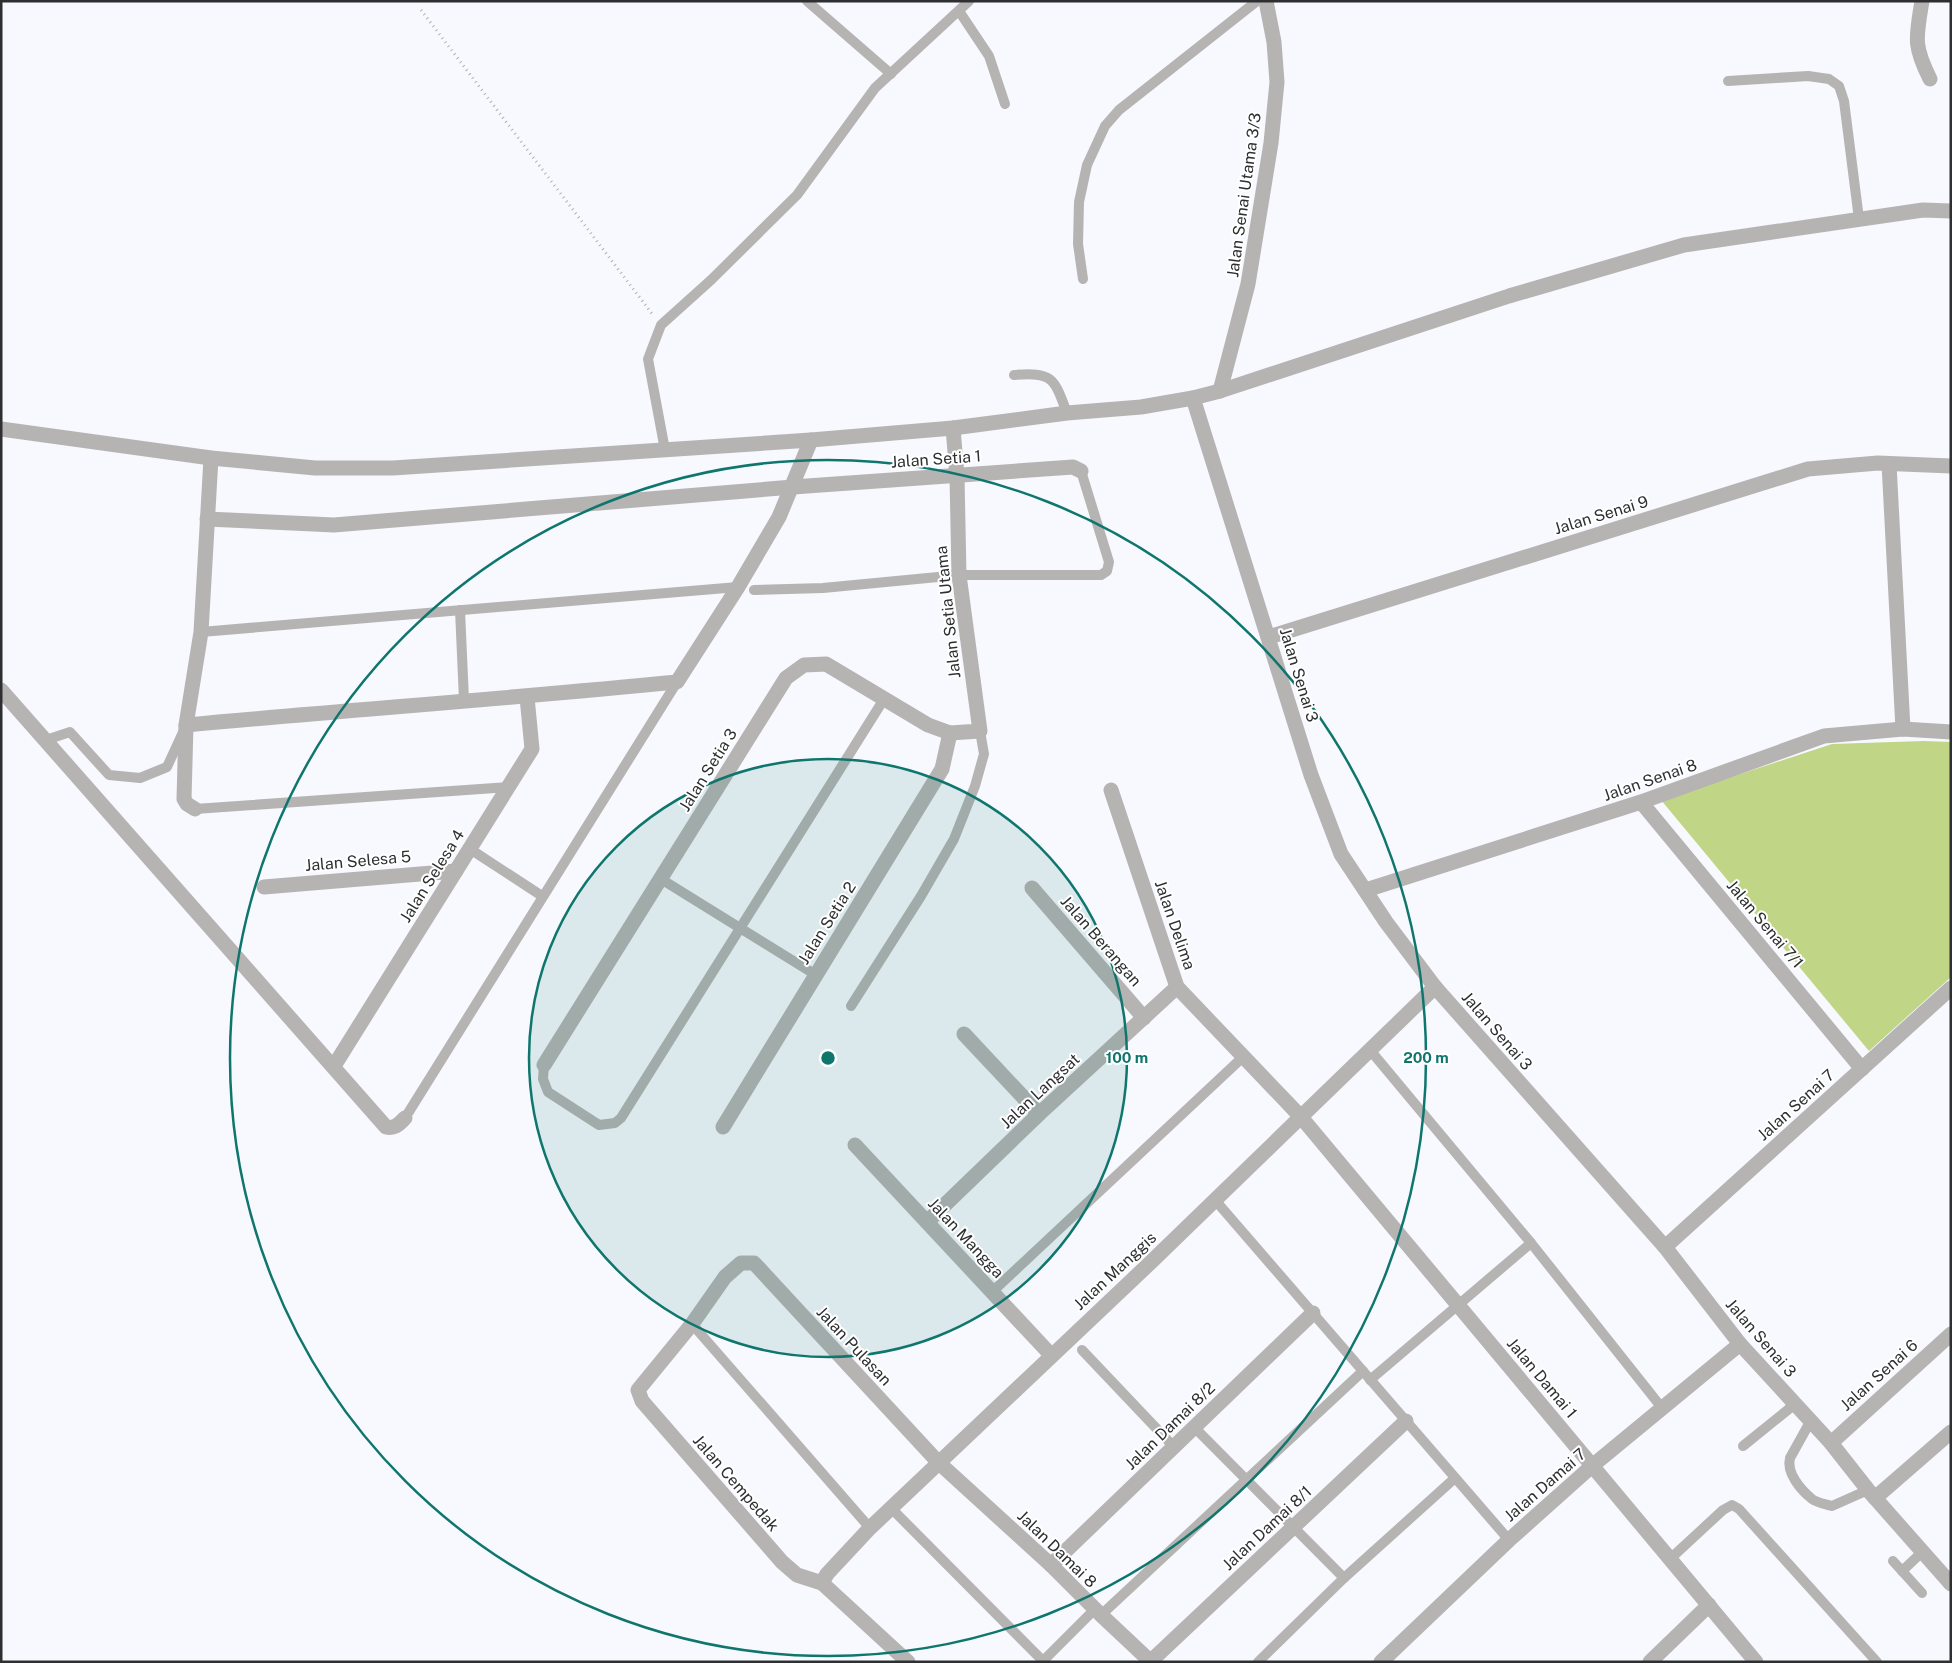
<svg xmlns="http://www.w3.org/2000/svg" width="1952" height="1663" font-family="'Public Sans',sans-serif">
<rect width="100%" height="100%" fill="#f7f9fe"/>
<polygon fill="#c0d585" points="1924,741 1951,742 1951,977 1869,1051 1661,800 1832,744"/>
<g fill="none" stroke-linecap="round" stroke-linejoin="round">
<polyline stroke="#afb1b5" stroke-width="3" stroke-dasharray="1 4" stroke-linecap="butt" points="421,10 653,315"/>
<g stroke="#b6b3b3" stroke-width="10">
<polyline points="807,1 891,74"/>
<polyline points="959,11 989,56 1005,104"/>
<polyline points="1728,81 1808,76 1829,79 1839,86 1844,101 1859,219"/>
<polyline points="1083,279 1078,244 1079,202 1087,165 1105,126 1119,110 1257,1"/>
<path d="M1014 375C1053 372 1054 378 1067 413"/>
<polyline points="665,450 648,359 661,325 711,280 797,195 875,88 969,1"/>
<polyline points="754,590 823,588 959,575 1101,575 1107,571 1109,562 1081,471"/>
<polyline points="460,610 464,700"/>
<polyline points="201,632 738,587"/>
<polyline points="46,740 70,732 109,775 140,778 167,767 184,730"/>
<polyline points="195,809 509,787"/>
<polyline points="470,849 542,896"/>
<polyline points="661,879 816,975"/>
<polyline points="851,1006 921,896 954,839 975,786 984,754 980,731"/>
<polyline points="1370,1050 1531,1243 1662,1408"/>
<polyline points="544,1065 543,1079 548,1092 599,1125 615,1123 621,1118 884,699"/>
<polyline points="405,1118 677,682"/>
<polyline points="1215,1200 1509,1540"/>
<polyline points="992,1292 1243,1057"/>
<polyline points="692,1324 870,1528"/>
<polyline points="1082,1350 1174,1447"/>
<polyline points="1370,1380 1531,1243"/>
<path d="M1810 1422 1790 1458C1786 1473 1801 1490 1812 1499 1817 1503 1826 1504 1832 1506L1868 1490"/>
<polyline points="1194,1427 1344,1578"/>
<polyline points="1743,1446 1795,1404"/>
<polyline points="891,1508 1044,1662"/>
<polyline points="1670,1559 1723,1510 1732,1505 1739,1509 1877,1662"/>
<polyline points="1893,1561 1922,1593"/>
<polyline points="1902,1571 1922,1552"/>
<polyline points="1101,1615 1363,1371"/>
<polyline points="1042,1662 1095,1609"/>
<polyline points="1258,1662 1344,1578 1455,1478"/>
</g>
<g stroke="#b6b3b3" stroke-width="15">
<path d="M1922 1C1916 38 1913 45 1930 79"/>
<polyline points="1220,391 1248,284 1271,143 1277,82 1274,42 1266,1"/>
<polyline points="1,429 211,458 315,468 393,468 811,440 953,428 1067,413 1141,407 1193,398"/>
<polyline points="1889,464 1903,729"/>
<polyline points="207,519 334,525 793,487 1073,467 1081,471"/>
<polyline points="1269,637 1808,469 1878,463 1951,466"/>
<path d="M1 690 386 1127C395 1129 399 1124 405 1118"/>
<path d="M186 725C350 710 514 698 677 682L738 587 779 517 811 440"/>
<polyline points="1111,790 1177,987 1301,1117 1756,1662"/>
<polyline points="1641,802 1862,1069"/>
<polyline points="195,809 187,804 184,799 186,725 201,632 211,458"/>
<polyline points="264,887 456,871"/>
<polyline points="1032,888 1144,1018"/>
<polyline points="1366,890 1641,802 1824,736 1903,729 1951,732"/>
<polyline points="964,1034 1039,1114"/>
<polyline points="544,1065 786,678 804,665 826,664 928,725 950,733 980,731 959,575 957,476 953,428"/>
<polyline points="334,1066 532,749 527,697"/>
<polyline points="723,1127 942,769 950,733"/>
<polyline points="855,1145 1051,1355"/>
<polyline points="927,1222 1039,1114 1177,987"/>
<polyline points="1665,1247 1951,988"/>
<polyline points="1831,1443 1951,1334"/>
<polyline points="1875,1498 1951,1432"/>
<polyline points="1051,1565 1313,1313"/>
<polyline points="822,1583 827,1574 870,1528 1150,1263 1435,987"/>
<polyline points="1151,1661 1406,1421"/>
<polyline points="908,1662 822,1583 797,1575 782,1562 642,1401 638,1390 692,1324 725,1277 741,1263 754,1263 938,1462 1051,1565 1101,1615 1151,1662"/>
<polyline points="1381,1662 1509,1540 1592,1466 1740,1344"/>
<polyline points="1650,1662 1709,1605"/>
</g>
<polyline stroke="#b6b3b3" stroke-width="15" points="1951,211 1923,210 1684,245 1509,296 1220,391 1193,398 1311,775 1341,854 1386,922 1435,987 1665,1247 1740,1344 1831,1443 1868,1490 1951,1584"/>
</g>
<circle cx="828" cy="1058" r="299" fill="#0f766e" fill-opacity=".12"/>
<g fill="none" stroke="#0f766e" stroke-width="2.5">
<circle cx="828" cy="1058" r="299"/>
<circle cx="828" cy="1058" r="598"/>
</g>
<g text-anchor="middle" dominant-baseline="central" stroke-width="4" stroke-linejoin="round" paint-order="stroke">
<g font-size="16" fill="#2e2f31" stroke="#fff">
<text transform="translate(1244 195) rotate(-82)">Jalan Senai Utama 3/3</text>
<text transform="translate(936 459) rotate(-4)">Jalan Setia 1</text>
<text transform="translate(1601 515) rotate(-17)">Jalan Senai 9</text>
<text transform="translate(948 612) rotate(-96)">Jalan Setia Utama</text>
<text transform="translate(1299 675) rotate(73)">Jalan Senai 3</text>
<text transform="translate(708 770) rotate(-58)">Jalan Setia 3</text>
<text transform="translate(1650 780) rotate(-19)">Jalan Senai 8</text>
<text transform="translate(358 861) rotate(-5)">Jalan Selesa 5</text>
<text transform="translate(432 876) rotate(-58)">Jalan Selesa 4</text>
<text transform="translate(827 923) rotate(-58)">Jalan Setia 2</text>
<text transform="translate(1765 924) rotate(50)">Jalan Senai 7/1</text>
<text transform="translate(1175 925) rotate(71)">Jalan Delima</text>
<text transform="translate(1101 941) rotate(49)">Jalan Berangan</text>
<text transform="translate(1497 1031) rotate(49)">Jalan Senai 3</text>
<text transform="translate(1040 1091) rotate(-43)">Jalan Langsat</text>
<text transform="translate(1796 1105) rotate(-42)">Jalan Senai 7</text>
<text transform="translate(966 1238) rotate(47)">Jalan Mangga</text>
<text transform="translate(1115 1271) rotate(-43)">Jalan Manggis</text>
<text transform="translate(1761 1338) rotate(49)">Jalan Senai 3</text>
<text transform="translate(854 1346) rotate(47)">Jalan Pulasan</text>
<text transform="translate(1879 1375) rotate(-42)">Jalan Senai 6</text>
<text transform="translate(1542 1378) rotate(50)">Jalan Damai 1</text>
<text transform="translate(1170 1426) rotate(-44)">Jalan Damai 8/2</text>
<text transform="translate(736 1483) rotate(49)">Jalan Cempedak</text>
<text transform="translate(1545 1485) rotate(-41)">Jalan Damai 7</text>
<text transform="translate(1267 1528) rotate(-43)">Jalan Damai 8/1</text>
<text transform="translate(1057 1549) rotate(44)">Jalan Damai 8</text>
</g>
</g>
<circle cx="828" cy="1058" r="8" fill="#0f766e" stroke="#fff" stroke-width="2.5"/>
<g font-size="15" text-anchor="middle" font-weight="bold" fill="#0f766e" stroke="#fff" stroke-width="4" stroke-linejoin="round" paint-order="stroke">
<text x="1127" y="1063">100 m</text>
<text x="1426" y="1063">200 m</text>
</g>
<rect width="1952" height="1663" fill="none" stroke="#2e2f31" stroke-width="5"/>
</svg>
